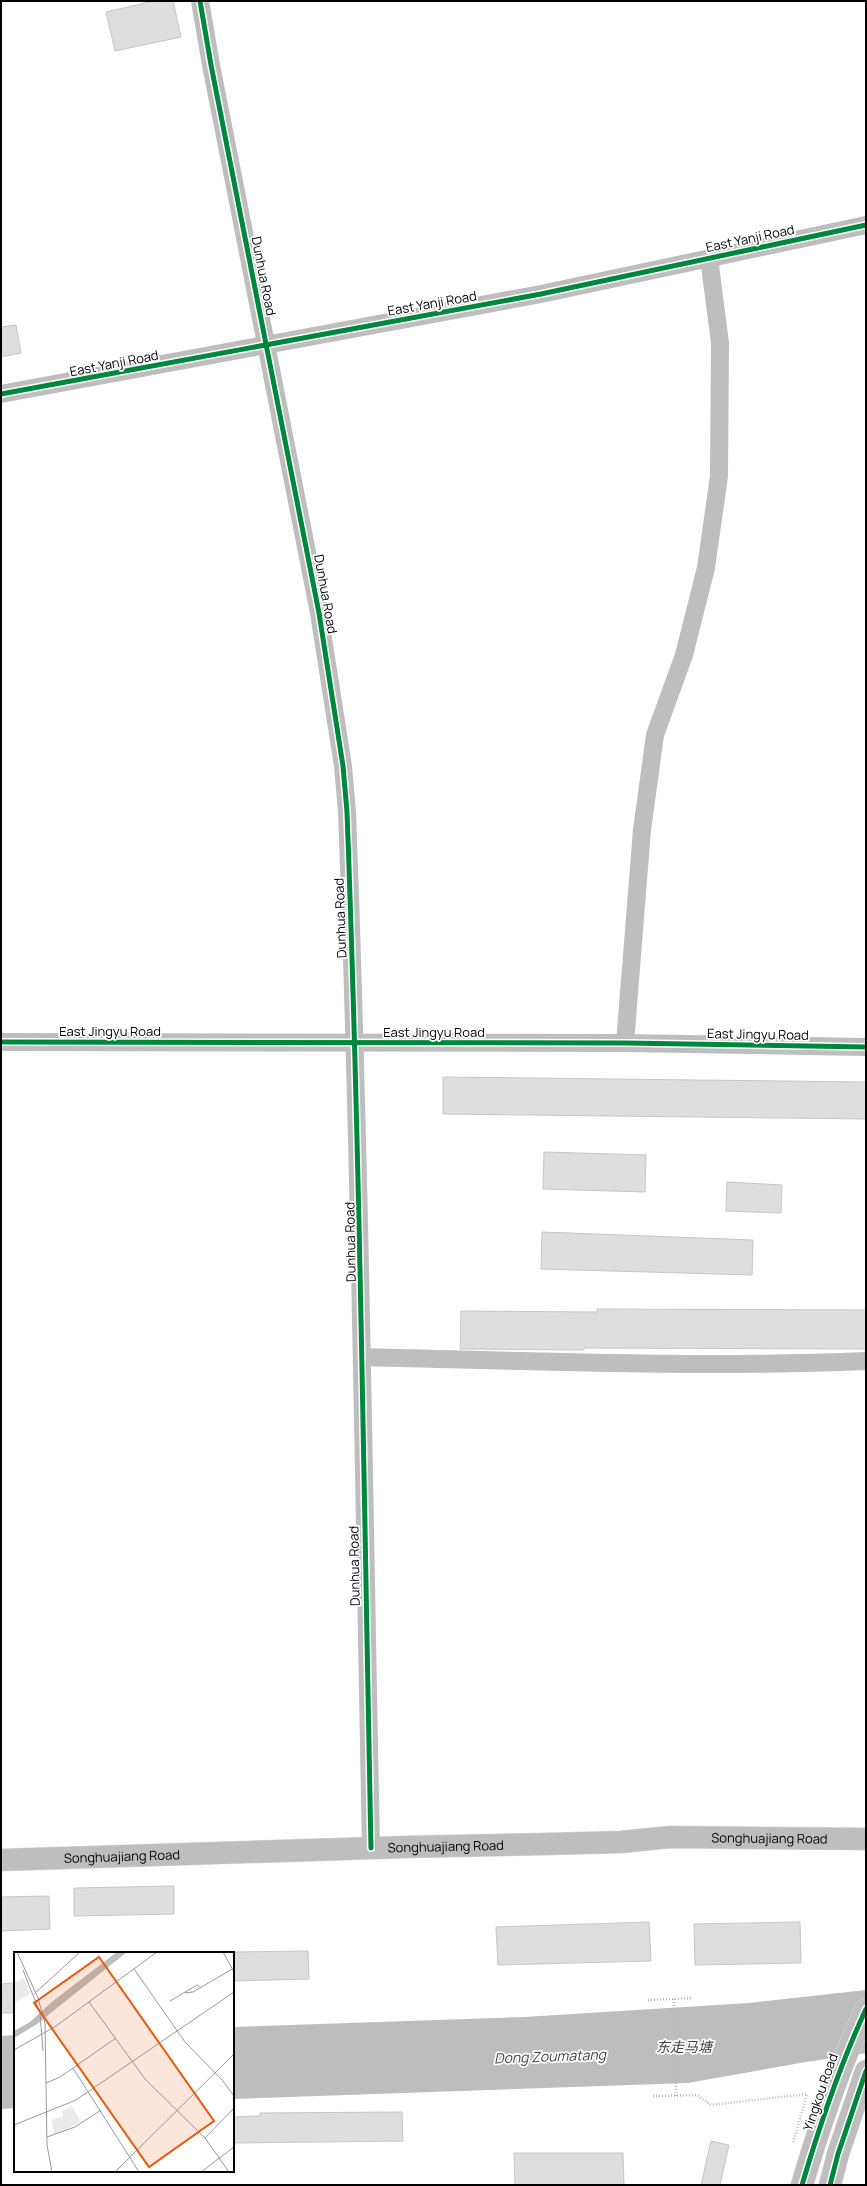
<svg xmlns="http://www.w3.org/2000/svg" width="867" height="2186" font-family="Manrope,'Noto Sans SC',sans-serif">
<rect width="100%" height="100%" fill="#fff"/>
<g fill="#bdbdbd">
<polygon points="866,1990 866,2053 806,2062 688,2083 233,2099 233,2027 524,2017 749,2003"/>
<polygon points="15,2035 15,2108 1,2109 1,2036"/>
</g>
<g fill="#dedede" stroke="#c6c6c6">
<polygon points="154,1 173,1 181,37 115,51 106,12"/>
<polygon points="16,325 21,353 1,357 1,327"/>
<polygon points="443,1077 866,1082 866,1119 443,1114"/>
<polygon points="544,1152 646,1155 645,1192 543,1189"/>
<polygon points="727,1182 782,1185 781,1213 726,1211"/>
<polygon points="542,1232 753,1240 752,1275 541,1269"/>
<polygon points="597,1309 866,1310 866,1349 584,1348 584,1350 460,1349 461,1311 597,1312"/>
<polygon points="174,1886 174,1914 74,1916 74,1888"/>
<polygon points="49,1896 50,1929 1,1931 1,1897"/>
<polygon points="649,1922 651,1961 498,1965 496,1927"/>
<polygon points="800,1922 801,1963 695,1965 694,1924"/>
<polygon points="308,1951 309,1979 233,1981 233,1952"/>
<polygon points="15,1983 15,2013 1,2013 1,1984"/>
<polygon points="402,2112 403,2141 233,2143 233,2117 260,2116 260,2113"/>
<polygon points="711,2141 729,2145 720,2185 701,2185"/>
<polygon points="514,2153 623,2153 624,2185 515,2185"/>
</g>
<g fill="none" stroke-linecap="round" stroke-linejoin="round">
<g stroke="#dbdbdb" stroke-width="23">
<g id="major">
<path id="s1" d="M1 1860 406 1847 547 1844 621 1842 670 1837 866 1839"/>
<path d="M802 2185C820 2124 839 2067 866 2009"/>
<polyline points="830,2185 838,2154 866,2071"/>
</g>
</g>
<g stroke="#b9b9b9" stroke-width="2.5" stroke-dasharray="1 2" stroke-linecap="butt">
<polyline points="674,1999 676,2096"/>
<polyline points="648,2000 693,1998"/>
<polyline points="653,2096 697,2095 711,2105 807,2094 793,2143"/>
</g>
<g stroke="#bebebe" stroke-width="18">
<path d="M200 1 211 65 319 613 343 766 347 812C360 1157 364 1503 371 1848"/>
<polyline points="1,394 541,294 866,225"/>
<polyline points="1,1042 625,1043 866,1047"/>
<polyline points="625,1043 642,830 655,735 684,655 706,568 719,476 720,343 709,258"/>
<path d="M362 1357C530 1361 698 1368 866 1361"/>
</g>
<use href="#major" stroke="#bebebe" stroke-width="22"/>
<g stroke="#fff" stroke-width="8">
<g id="cycleway">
<path d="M200 1 211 65 319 613 343 766 347 812C360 1157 364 1503 371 1848"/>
<polyline points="1,394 541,294 866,225"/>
<polyline points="1,1042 625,1043 866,1047"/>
<path d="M802 2185C820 2124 839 2067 866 2009"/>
<polyline points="830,2185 838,2154 866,2071"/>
</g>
</g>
<use href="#cycleway" stroke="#00873e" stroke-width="5"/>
</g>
<g text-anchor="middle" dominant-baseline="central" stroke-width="3.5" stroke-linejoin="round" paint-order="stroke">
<g font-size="13" fill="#000" stroke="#fff">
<text transform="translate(750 238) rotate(-12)">East Yanji Road</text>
<text transform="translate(264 276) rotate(79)">Dunhua Road</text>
<text transform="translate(432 303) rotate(-10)">East Yanji Road</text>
<text transform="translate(114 363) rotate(-11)">East Yanji Road</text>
<text transform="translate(326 594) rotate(80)">Dunhua Road</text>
<text transform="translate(340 918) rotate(-92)">Dunhua Road</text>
<text x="110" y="1031">East Jingyu Road</text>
<text x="434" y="1032">East Jingyu Road</text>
<text transform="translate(758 1034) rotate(1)">East Jingyu Road</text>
<text transform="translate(350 1242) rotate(-91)">Dunhua Road</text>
<text transform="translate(354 1566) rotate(-91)">Dunhua Road</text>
<text stroke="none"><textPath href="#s1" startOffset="769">Songhuajiang Road</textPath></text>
<text stroke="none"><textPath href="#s1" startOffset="445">Songhuajiang Road</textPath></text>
<text stroke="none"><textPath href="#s1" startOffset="121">Songhuajiang Road</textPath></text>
<text transform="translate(820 2092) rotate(-71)">Yingkou Road</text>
</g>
<g font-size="14" font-style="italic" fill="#424242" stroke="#fff">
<text x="684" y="2046">东走马塘</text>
<text transform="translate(550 2056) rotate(-2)">Dong Zoumatang</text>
</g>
</g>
<g transform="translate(14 1952)">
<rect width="220" height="220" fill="#fff"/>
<path d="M10 26 16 42 0 51V31ZM58 154 67 170 40 183 38 168 49 164 48 159Z" fill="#ebebeb"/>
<path d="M103 0H113L23 72 0 86V79L16 70 39 49Z" fill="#bdbdbd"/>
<path fill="none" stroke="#999" stroke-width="1" d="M3 0 24 46 31 71 33 193 38 220M209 0 220 20M120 17 171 90 209 129 220 144M9 18 26 61 29 99M171 41 179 40 220 16M20 42 66 0M156 49 183 33 187 36M75 50 131 127 191 186 215 220M0 98 42 74 143 0M59 116 125 220M32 131 46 125 102 86M0 173 62 148 220 40M33 185 61 175 87 158M191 186 220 156M101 220 220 102M187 220 220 195"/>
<path fill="#e8590c" fill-opacity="0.15" stroke="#e8590c" stroke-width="2" d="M85 5 200 169 135 215 20 51Z"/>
<rect width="220" height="220" fill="none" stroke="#000" stroke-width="2"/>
</g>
<rect width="867" height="2186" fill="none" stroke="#000000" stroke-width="4"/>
</svg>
